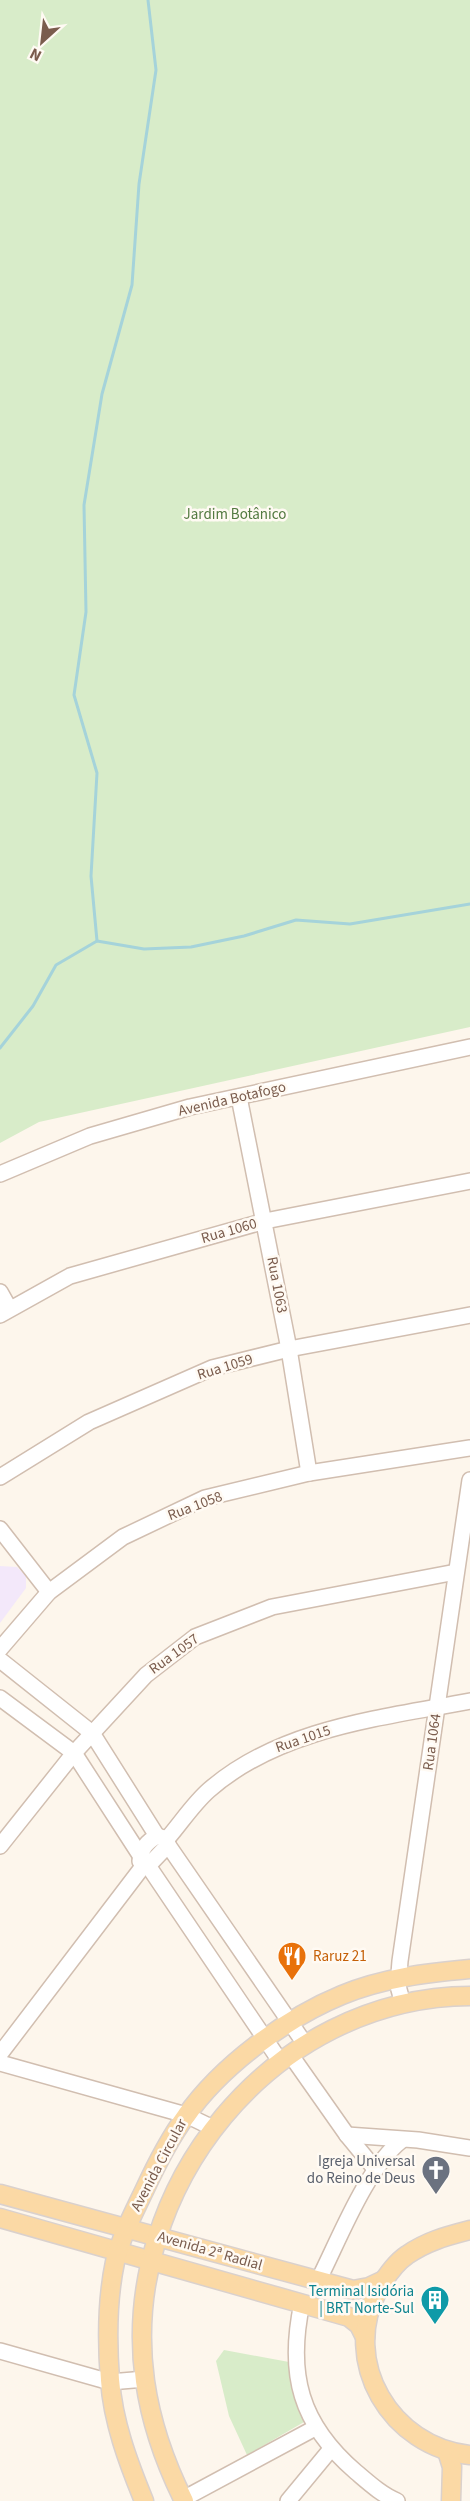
<svg xmlns="http://www.w3.org/2000/svg" width="470" height="2501" font-family="'Source Sans 3',sans-serif">
<rect width="100%" height="100%" fill="#fdf6ec"/>
<polygon fill="#f3e8fa" points="0,1566 17,1567 26,1576 26,1588 0,1623"/>
<g fill="#d8ecc9">
<polygon points="0,0 470,0 470,1027 39,1122 0,1143"/>
<polygon points="224,2350 289,2362 304,2422 247,2455 229,2416 216,2361"/>
</g>
<g fill="none" stroke-linecap="round" stroke-linejoin="round">
<g stroke="#a5d3da" stroke-width="3">
<polyline points="97,941 91,876 97,773 74,695 86,612 84,505 102,394 132,285 139,184 156,70 148,0"/>
<polyline points="0,1048 33,1006 56,965 97,941 144,949 191,947 244,936 296,920 350,924 470,904"/>
</g>
<g stroke="#d1beb0" stroke-width="18">
<g id="minor">
<polyline points="239,1097 289,1349 309,1473"/>
<polyline points="0,1174 90,1136 190,1107 470,1047"/>
<polyline points="0,1292 9,1308"/>
<polyline points="0,1315 70,1276 265,1221 470,1181"/>
<polyline points="0,1477 89,1422 212,1368 289,1349 470,1315"/>
<polyline points="0,1529 49,1592"/>
<polyline points="0,1649 49,1592 123,1537 205,1498 309,1473 470,1448"/>
<polyline points="0,1660 92,1733 157,1836"/>
<polyline points="0,1698 74,1753 140,1855"/>
<path d="M157 1836 167 1839 168 1845 147 1867 140 1861C141 1848 147 1842 157 1836Z"/>
<path d="M167 1839C181 1823 193 1804 209 1790 280 1728 381 1718 470 1701"/>
<polyline points="168,1845 305,2044"/>
<polyline points="0,1846 74,1753 146,1675 195,1637 272,1607 456,1572"/>
<polyline points="149,1867 280,2061"/>
<polyline points="403,2004 398,1986 400,1961 470,1480"/>
<polyline points="0,2054 144,1865"/>
<polyline points="290,2054 347,2135 375,2169"/>
<polyline points="0,2063 186,2115 213,2128"/>
<polyline points="347,2135 418,2140 470,2148"/>
<path d="M318 2281C339 2240 366 2168 402 2140"/>
<path d="M302 2303C287 2374 300 2424 356 2472 369 2483 382 2495 397 2501"/>
<polyline points="0,2351 110,2382 145,2379"/>
<polyline points="183,2499 315,2428"/>
<polyline points="288,2501 331,2449"/>
</g>
</g>
<g stroke="#dad1cd" stroke-width="21">
<g id="major">
<polyline points="0,2194 353,2290 369,2287 384,2280"/>
<polyline points="0,2218 349,2317 359,2325 365,2337"/>
<path d="M470 2230C447 2236 427 2241 407 2255 395 2263 385 2278 378 2290 340 2362 391 2447 470 2455"/>
<polyline points="447,2451 452,2467 451,2501"/>
<path d="M144 2501C128 2462 113 2422 110 2380 107 2341 107 2300 115 2262 121 2237 133 2214 144 2191 156 2165 169 2139 186 2116 221 2066 286 2018 342 1995 383 1978 426 1973 470 1969"/>
<path d="M184 2501C165 2463 151 2423 145 2381 118 2188 273 1997 470 1996"/>
</g>
</g>
<use href="#minor" stroke="#fff" stroke-width="15"/>
<use href="#major" stroke="#fbd9a5" stroke-width="18"/>
</g>
<defs>
<g id="restaurant-pin" transform="scale(1.5)"><path d="M0 17L-7.5 6A9.5 9.5 0 1 1 7.5 6Z" fill="#e8710a" stroke="#fffaf3"/><path d="M-5-6h1v4h1v-4h1v4h1v-4h1v5L-1.5 .5V6h-2V.5L-5-1ZM5-6V6H3V1.5H1.5Q1.5-4 5-6Z" fill="#fff"/></g>
<g id="church-pin" transform="scale(1.5)"><path d="M0 17L-7.5 6A9.5 9.5 0 1 1 7.5 6Z" fill="#6b7280" stroke="#fffaf3"/><path d="M-1.2-6h2.4v3.5h3.3v2.4h-3.3V6h-2.4V-.1h-3.3v-2.4h3.3Z" fill="#fff"/></g>
<g id="building-pin" transform="scale(1.5)"><path d="M0 17L-7.5 6A9.5 9.5 0 1 1 7.5 6Z" fill="#0f9aa8" stroke="#fffaf3"/><path d="M-4-6H4V6H1V3H-1V6H-4ZM-2.5-4.3h1.7v1.8h-1.7ZM.8-4.3h1.7v1.8H.8ZM-2.5-1h1.7V.8h-1.7ZM.8-1h1.7V.8H.8Z" fill="#fff"/></g>
</defs>
<g fill-rule="evenodd">
<use href="#restaurant-pin" x="292" y="1956"/>
<use href="#church-pin" x="436" y="2170"/>
<use href="#building-pin" x="435" y="2300"/>
</g>
<g text-anchor="middle" dominant-baseline="central" stroke-width="5" stroke-linejoin="round" paint-order="stroke">
<g font-size="15" fill="#537a41" stroke="#fffaf3">
<text x="235" y="514">Jardim Botânico</text>
</g>
<g font-size="15" fill="#7a5c4d" stroke="#fffaf3">
<text transform="translate(232 1099) rotate(-13)">Avenida Botafogo</text>
<text transform="translate(229 1231) rotate(-16)">Rua 1060</text>
<text transform="translate(277 1285) rotate(79)">Rua 1063</text>
<text transform="translate(225 1367) rotate(-17)">Rua 1059</text>
<text transform="translate(195 1506) rotate(-21)">Rua 1058</text>
<text transform="translate(174 1654) rotate(-36)">Rua 1057</text>
<text transform="translate(303 1739) rotate(-19)">Rua 1015</text>
<text transform="translate(432 1742) rotate(-82)">Rua 1064</text>
<text transform="translate(159 2165) rotate(-62)">Avenida Circular</text>
<text transform="translate(210 2251) rotate(16)">Avenida 2ª Radial</text>
</g>
<g font-size="15" fill="#c56008" stroke="#fffaf3" text-anchor="start">
<text x="313" y="1956">Raruz 21</text>
</g>
<g font-size="15" fill="#5b616d" stroke="#fffaf3" text-anchor="end">
<text x="415" y="2161">Igreja Universal<tspan x="415" dy="17">do Reino de Deus</tspan></text>
</g>
<g font-size="15" fill="#0d838f" stroke="#fffaf3" text-anchor="end">
<text x="414" y="2291">Terminal Isidória<tspan x="414" dy="17">| BRT Norte-Sul</tspan></text>
</g>
</g>
<g transform="translate(42 42) rotate(207)" stroke="#fffaf3" stroke-width="4.5" paint-order="stroke">
<path d="M0-4.5L10 22L0 15L-10 22Z" fill="#7a5c4d"/>
<text y="-9" font-size="16" font-weight="bold" text-anchor="middle" fill="#7a5c4d">N</text>
</g>
</svg>
